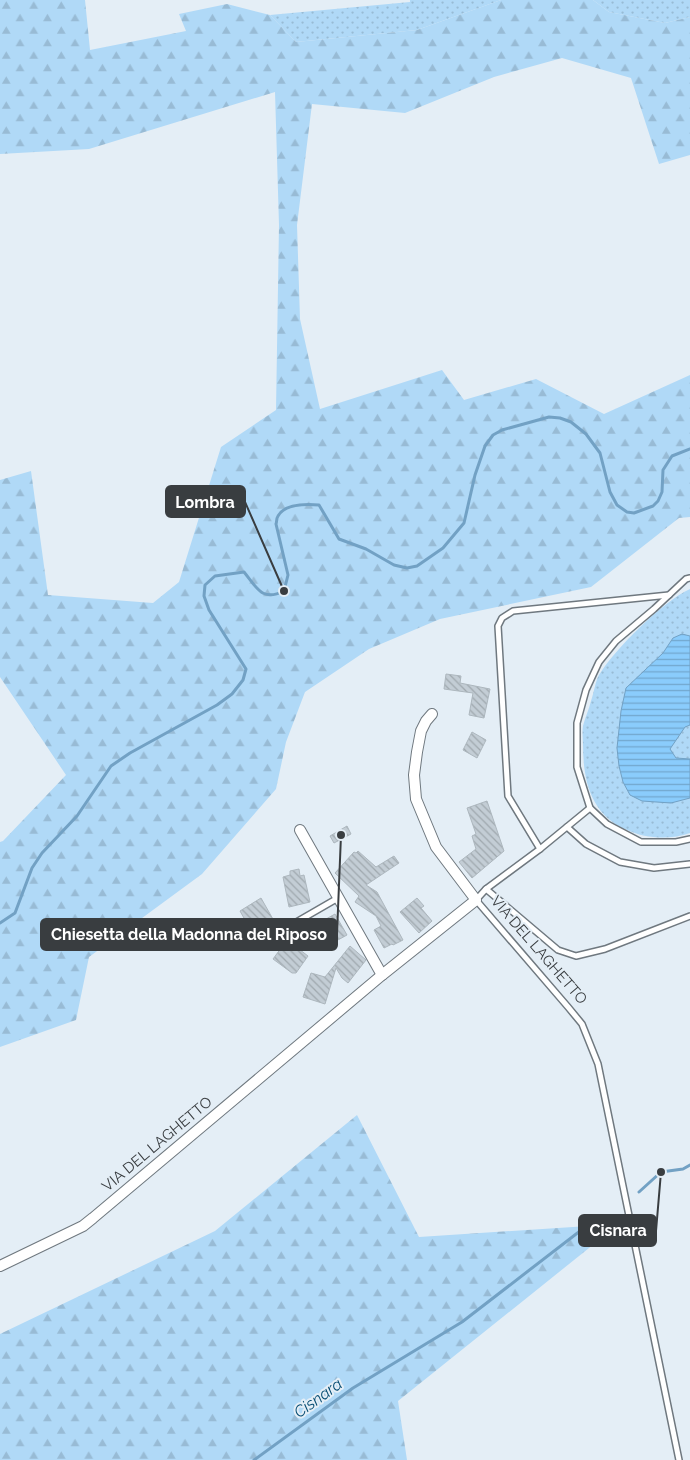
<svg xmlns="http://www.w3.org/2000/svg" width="690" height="1460" font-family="Raleway,sans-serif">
<defs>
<pattern id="grass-dots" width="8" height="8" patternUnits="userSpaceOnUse" patternTransform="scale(1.25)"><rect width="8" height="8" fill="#b0d9f7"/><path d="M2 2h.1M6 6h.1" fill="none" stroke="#98bbd5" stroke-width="1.8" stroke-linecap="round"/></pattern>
<pattern id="forest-firs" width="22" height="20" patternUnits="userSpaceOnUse" patternTransform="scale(1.25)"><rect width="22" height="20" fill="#b0d9f7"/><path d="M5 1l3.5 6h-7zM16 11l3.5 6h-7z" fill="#98bbd5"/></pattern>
<pattern id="water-rules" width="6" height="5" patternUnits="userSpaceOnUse" patternTransform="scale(1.25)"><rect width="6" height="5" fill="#8accfc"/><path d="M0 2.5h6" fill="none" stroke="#72a7cd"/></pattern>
<pattern id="building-back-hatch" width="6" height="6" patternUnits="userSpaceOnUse" patternTransform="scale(1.25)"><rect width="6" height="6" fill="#c3cdd5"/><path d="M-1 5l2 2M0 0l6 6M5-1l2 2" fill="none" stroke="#9fa8ae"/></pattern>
</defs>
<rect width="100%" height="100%" fill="#e4eef6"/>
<g fill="url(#grass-dots)">
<polygon points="410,0 501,0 417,30 296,42 270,15 410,2"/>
<polygon points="593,0 690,0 690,17 665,23 609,12"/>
<path d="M690 589V833C670 840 647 839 627 830 591 815 583 781 583 745 583 739 582 732 583 726 585 718 589 709 591 701 594 693 595 682 599 675 615 649 662 602 690 589Z"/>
</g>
<g fill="url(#forest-firs)">
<polygon points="0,0 85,0 90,50 186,31 179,14 227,4 270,15 296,42 417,30 501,0 593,0 609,12 665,23 690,17 690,155 659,164 631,78 562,58 494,77 405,113 312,104 297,225 300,319 320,409 442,370 464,400 536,379 604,414 690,375 690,517 679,518 591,587 440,619 369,649 305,692 286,742 276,789 202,874 89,957 76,1020 0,1047 0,842 3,841 66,775 0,677 0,480 31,471 48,595 153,603 179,582 221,447 276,410 279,225 275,92 89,149 0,154"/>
<polygon points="357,1115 419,1237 619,1224 398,1401 407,1460 0,1460 0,1334 215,1231"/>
</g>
<polygon fill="url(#water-rules)" stroke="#72a1c4" points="682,634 690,636 690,725 685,727 670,749 676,758 690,759 690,798 671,803 642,801 630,795 623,782 619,766 617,748 621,711 626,688 663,653 673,638"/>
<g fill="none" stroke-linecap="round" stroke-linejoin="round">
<g stroke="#72a1c4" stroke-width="3">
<path d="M0 923 15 913 32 868 42 853 77 816 111 766 130 753 217 705 232 694 243 680 246 669 209 610 204 596 205 585 215 576 244 572C257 588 262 602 284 591L288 575 276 524C277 522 276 519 278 516 285 503 307 504 319 505L339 539 366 549 394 565 407 568 417 566 443 548 464 523 475 475 485 446 493 435 502 430 549 417 560 418 571 422 586 434 600 453 610 492 617 505 627 512 634 513 653 506 658 501 662 492 663 470 672 456 690 449"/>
<polyline points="639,1192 661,1172 683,1169 690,1165"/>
<polyline points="254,1460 353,1388 462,1322 593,1221"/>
</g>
</g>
<g fill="url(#building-back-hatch)" stroke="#adb7be">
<polygon points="446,674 461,676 460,683 490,689 484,718 469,715 473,693 444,689"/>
<polygon points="472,732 486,740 477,758 463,750"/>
<polygon points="487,801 504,851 472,878 459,862 476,849 472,836 476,834 467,808"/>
<polygon points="347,826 351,834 334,843 330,836"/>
<polygon points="358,851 376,867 394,856 399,863 366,885 377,892 403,940 393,945 392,944 384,948 374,930 381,926 376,916 355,902 359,896 335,873 354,852 356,853"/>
<polygon points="299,869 300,876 304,875 310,902 289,907 283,877 290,875 290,871"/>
<polygon points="261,898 278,928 257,941 240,911"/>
<polygon points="417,898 424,906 421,908 432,921 419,933 400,912"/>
<polygon points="335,914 347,935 325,947 321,941 323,936 320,940 318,936 316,938 310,928"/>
<polygon points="287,940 308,956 296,973 292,973 273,959"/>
<polygon points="350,946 366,960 348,983 342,978 336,968 325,1004 303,997 311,973 325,977"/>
</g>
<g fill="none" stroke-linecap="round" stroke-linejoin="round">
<g stroke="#6f787f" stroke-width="8">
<g id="service">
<polyline points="690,578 686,579 654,609 616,641 599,662 586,690 577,723 577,767 590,808 607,824 641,842 676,842 690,839"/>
<polyline points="590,808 540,849 486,889 476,900 568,1007 582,1024 598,1064 679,1460"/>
<polyline points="567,827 586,844 620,862 654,868 690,864"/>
<polyline points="540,849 508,796 498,626 502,618 513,611 669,595"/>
<polyline points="486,889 558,950 576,956 605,949 690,916"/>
<polyline points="293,924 338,898"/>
</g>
</g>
<g stroke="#6f787f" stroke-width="12">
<g id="minor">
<polyline points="300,830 382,975"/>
<polyline points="0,1266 83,1226 93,1218 382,975 476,900 436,847 416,799 414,775 417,752 421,731 426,721 432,714"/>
</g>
</g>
<use href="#service" stroke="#fff" stroke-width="5"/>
<use href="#minor" stroke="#fff" stroke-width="10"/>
</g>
<g text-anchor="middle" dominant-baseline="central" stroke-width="4" stroke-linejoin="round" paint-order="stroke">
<g font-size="15" fill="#393d40" stroke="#e4eef6">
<text transform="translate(539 950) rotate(49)">VIA DEL LAGHETTO</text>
<text transform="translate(157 1144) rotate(-40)">VIA DEL LAGHETTO</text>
</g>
<g font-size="16" font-style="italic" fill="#064c73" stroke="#e4eef6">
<text transform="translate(318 1398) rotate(-36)">Cisnara</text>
</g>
</g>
<path fill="none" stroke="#393d40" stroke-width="2" d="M284 591L245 502M341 835L337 934M661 1172L656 1231"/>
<g fill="#393d40" stroke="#e4eef6" stroke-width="2">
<circle cx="284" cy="591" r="5"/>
<circle cx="341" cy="835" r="5"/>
<circle cx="661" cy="1172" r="5"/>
</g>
<g fill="#393d40" stroke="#393d40" stroke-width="2">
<rect x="166" y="486" width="79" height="31" rx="5"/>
<rect x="41" y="919" width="296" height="31" rx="5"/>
<rect x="579" y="1215" width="77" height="31" rx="5"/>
</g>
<g font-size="16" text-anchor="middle" font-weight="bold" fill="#fff">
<text x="205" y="508">Lombra</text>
<text x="189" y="940">Chiesetta della Madonna del Riposo</text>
<text x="618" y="1236">Cisnara</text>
</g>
</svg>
